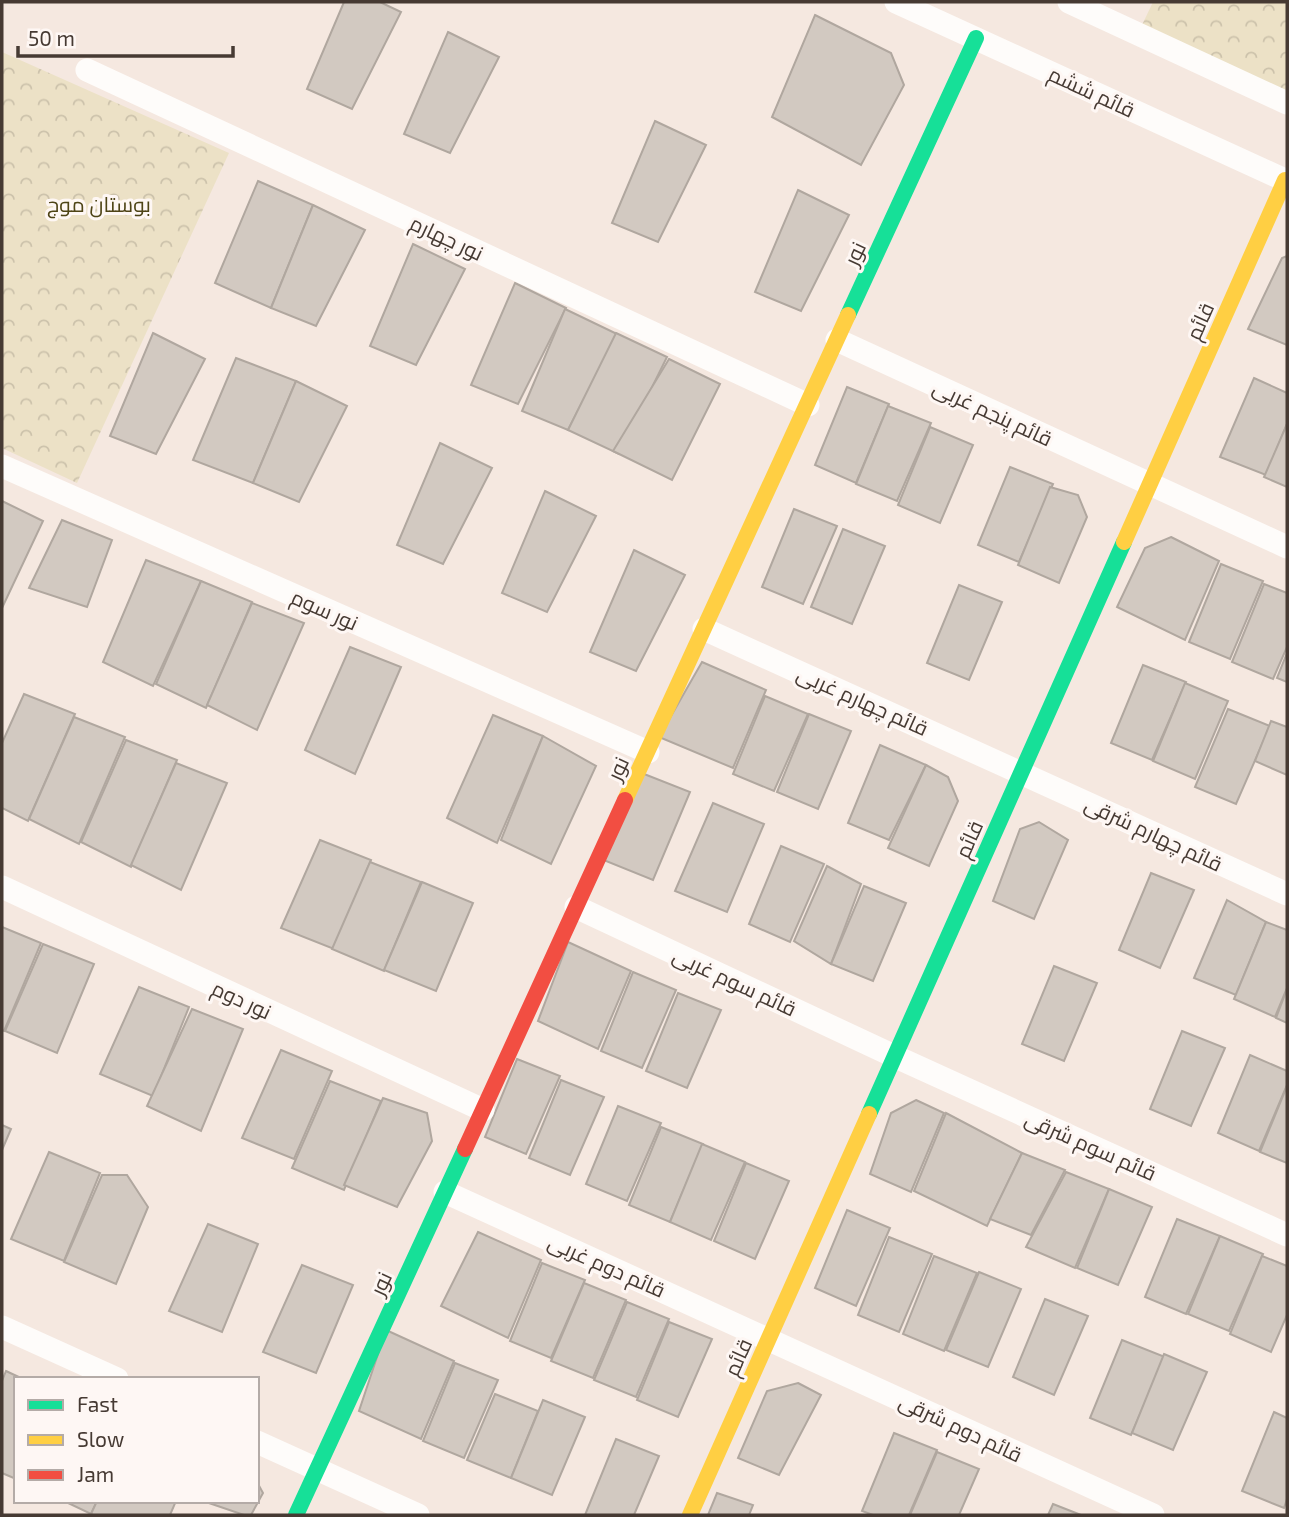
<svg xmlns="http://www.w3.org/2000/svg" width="1289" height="1517" font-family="'Exo 2',Cairo,sans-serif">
<defs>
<pattern id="park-crowns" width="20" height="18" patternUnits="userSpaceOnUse" patternTransform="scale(1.75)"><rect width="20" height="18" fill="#ece1c6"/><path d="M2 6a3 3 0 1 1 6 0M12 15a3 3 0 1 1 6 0" fill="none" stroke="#ccc2ab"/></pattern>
</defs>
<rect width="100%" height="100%" fill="#f5e8e0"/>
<g fill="url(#park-crowns)">
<polygon points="1153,2 1287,2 1287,93 1142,25"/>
<polygon points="2,52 229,153 77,483 2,448"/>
</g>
<g fill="#d2c9c1" stroke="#b0a79f" stroke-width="2">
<polygon points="344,2 380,2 401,12 352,109 307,89"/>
<polygon points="815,15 891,53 904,85 861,165 772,117"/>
<polygon points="448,32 499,57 450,153 404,134"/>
<polygon points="655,121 706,145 658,242 612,223"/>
<polygon points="258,181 313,205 271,308 215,283"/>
<polygon points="798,190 849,215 801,311 755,292"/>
<polygon points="313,205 365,230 316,326 271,308"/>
<polygon points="413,244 465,269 416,365 370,346"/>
<polygon points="1287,256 1287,345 1248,329 1282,258"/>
<polygon points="515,283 566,308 518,404 471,385"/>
<polygon points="565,309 617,334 568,430 522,411"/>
<polygon points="153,333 205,359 156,454 110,436"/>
<polygon points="616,333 667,357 619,454 568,430"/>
<polygon points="236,358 296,381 253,483 193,460"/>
<polygon points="669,359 720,384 672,480 613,451"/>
<polygon points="1254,378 1287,393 1287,424 1266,475 1220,457"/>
<polygon points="296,381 347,406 299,502 253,483"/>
<polygon points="847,387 889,404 856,483 815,465"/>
<polygon points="888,406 931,423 897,501 856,484"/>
<polygon points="1287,424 1287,487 1264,477"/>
<polygon points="930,427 973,445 940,523 898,505"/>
<polygon points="440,443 492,468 443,564 397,545"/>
<polygon points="1010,467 1053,484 1019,562 978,545"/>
<polygon points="1050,487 1078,495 1087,517 1059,583 1018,565"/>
<polygon points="545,491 596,516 547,612 502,593"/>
<polygon points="2,501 43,521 2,608"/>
<polygon points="794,509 837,526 803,604 762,587"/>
<polygon points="62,520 112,540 87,607 29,588"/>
<polygon points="843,529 885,546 852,624 811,607"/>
<polygon points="1171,537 1219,561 1185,640 1117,607 1145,548"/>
<polygon points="634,550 685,575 636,671 590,652"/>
<polygon points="146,560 201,581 153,686 103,662"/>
<polygon points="1221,564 1263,581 1230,659 1189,642"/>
<polygon points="201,581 252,602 206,708 156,684"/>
<polygon points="1264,584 1287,593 1287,647 1273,679 1232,662"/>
<polygon points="959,585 1002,602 969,680 927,663"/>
<polygon points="252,603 304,623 257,730 207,705"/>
<polygon points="350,647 401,667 355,774 305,750"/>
<polygon points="1287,653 1287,682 1277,678"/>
<polygon points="702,662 766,690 733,768 659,737"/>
<polygon points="1143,665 1186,682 1152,760 1111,743"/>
<polygon points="1185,683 1228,701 1195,779 1153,761"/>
<polygon points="24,694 75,714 28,821 2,808 2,743"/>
<polygon points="765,696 808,714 774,791 733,774"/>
<polygon points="1228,709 1270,726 1236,804 1195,787"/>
<polygon points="809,714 851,731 818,809 777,792"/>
<polygon points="493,715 543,736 497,843 447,818"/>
<polygon points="74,717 125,737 79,844 29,819"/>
<polygon points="1271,721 1287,727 1287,775 1255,761"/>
<polygon points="543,736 596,766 551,864 501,840"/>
<polygon points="126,740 177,760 131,867 81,842"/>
<polygon points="880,745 926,765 889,840 848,823"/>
<polygon points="176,763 227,783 181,890 131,865"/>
<polygon points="926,765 948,777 958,801 929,866 888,848"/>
<polygon points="639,772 690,792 653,880 601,859"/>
<polygon points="713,803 764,824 727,912 675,891"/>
<polygon points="1039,822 1068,840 1034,919 993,901 1020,829"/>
<polygon points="320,840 371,860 334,949 281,928"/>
<polygon points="781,846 824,864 790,942 749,924"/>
<polygon points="370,862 421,882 384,971 332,949"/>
<polygon points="827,866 861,884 831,964 794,941"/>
<polygon points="1151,873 1194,890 1160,968 1119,950"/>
<polygon points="422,882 473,903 436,991 384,970"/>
<polygon points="864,886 906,903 873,981 831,964"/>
<polygon points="1227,900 1266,922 1236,995 1194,978"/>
<polygon points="1266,922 1287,930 1287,988 1275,1017 1234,999"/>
<polygon points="2,927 41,943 4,1031 2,1030"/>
<polygon points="568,942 631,971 598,1049 538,1021"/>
<polygon points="43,944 94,964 57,1053 5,1031"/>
<polygon points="1054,966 1097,983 1064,1061 1022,1044"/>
<polygon points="633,972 676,990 642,1068 601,1051"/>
<polygon points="139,987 189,1007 153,1096 100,1074"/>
<polygon points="1287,989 1287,1023 1276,1018"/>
<polygon points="678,993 721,1010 687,1088 646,1071"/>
<polygon points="192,1009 243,1029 201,1131 147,1106"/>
<polygon points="1182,1031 1225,1048 1191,1126 1150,1109"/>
<polygon points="281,1050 332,1071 294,1159 242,1138"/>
<polygon points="1250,1055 1287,1071 1287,1085 1259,1151 1218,1133"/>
<polygon points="517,1059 560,1076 526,1154 485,1137"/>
<polygon points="561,1080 604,1097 570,1175 529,1158"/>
<polygon points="330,1081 381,1101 344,1190 292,1168"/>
<polygon points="1287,1086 1287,1163 1260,1152"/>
<polygon points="383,1098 427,1113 432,1141 397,1207 344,1185"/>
<polygon points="916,1100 944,1113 911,1192 870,1174 891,1113"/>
<polygon points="618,1106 661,1123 627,1201 586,1184"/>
<polygon points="946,1113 1022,1153 987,1226 914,1191"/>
<polygon points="2,1125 11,1129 2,1150"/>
<polygon points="661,1127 703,1144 670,1222 629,1205"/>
<polygon points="702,1144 745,1162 711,1240 670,1222"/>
<polygon points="49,1152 100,1173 64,1261 11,1239"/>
<polygon points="1022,1153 1065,1170 1031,1235 990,1219"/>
<polygon points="746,1163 789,1181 755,1259 714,1241"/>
<polygon points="1066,1172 1109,1189 1075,1268 1026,1247"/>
<polygon points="102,1175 127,1175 148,1207 116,1284 64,1262"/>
<polygon points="1109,1189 1152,1207 1118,1285 1077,1268"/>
<polygon points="847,1210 890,1228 856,1306 815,1288"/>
<polygon points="1177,1219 1220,1236 1186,1314 1145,1297"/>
<polygon points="208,1224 258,1244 222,1332 169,1311"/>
<polygon points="478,1232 541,1260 508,1338 441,1306"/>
<polygon points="1220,1236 1263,1254 1229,1331 1188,1314"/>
<polygon points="889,1237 932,1254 899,1332 858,1315"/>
<polygon points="934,1256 977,1273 944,1351 903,1334"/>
<polygon points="1262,1256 1287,1266 1287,1315 1271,1352 1230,1334"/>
<polygon points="542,1263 585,1280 551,1358 510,1341"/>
<polygon points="302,1265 353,1285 316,1373 263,1352"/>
<polygon points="979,1272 1021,1289 988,1367 946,1350"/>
<polygon points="584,1283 626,1300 593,1378 551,1361"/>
<polygon points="1045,1299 1088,1316 1054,1395 1013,1377"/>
<polygon points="627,1302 669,1319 636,1397 594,1380"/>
<polygon points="669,1322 712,1339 678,1417 637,1400"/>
<polygon points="386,1330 454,1361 421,1439 359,1411"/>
<polygon points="1122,1340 1165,1357 1131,1435 1090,1418"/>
<polygon points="1164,1354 1207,1372 1173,1450 1132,1433"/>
<polygon points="455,1363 498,1380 464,1458 423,1441"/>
<polygon points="6,1371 23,1379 16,1379 16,1479 2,1473 2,1381"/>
<polygon points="798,1383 821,1395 779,1475 738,1458 767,1391"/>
<polygon points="495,1394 538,1411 511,1478 467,1460"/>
<polygon points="543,1400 585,1417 552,1495 511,1478"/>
<polygon points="1274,1412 1287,1418 1287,1499 1284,1508 1242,1491"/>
<polygon points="894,1433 937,1450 909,1515 873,1515 862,1511"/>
<polygon points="616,1439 659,1456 634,1515 585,1515"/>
<polygon points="937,1452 979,1469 959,1515 910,1515"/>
<polygon points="257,1482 263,1493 251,1515 244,1515 203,1501 257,1501"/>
<polygon points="717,1493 753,1505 749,1515 708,1515"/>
<polygon points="64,1501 97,1501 91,1514"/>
<polygon points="97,1501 176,1501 170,1515 93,1515 91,1514"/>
<polygon points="1053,1504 1081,1515 1048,1515"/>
</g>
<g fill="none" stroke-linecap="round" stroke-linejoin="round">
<g stroke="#fefcfa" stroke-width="23">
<polyline points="896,2 1287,181"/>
<polyline points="1069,2 1287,103"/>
<polyline points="87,70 808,405"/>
<polyline points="837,340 1287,547"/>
<polyline points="2,466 648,752"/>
<polyline points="704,629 1287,894"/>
<polyline points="2,887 483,1110"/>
<polyline points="576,907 894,1056 1287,1235"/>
<polyline points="445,1192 1153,1515"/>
<polyline points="2,1327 117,1379"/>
<polyline points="257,1442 418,1515"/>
</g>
<g stroke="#16e098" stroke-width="16">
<polyline points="848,315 976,38"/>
<polyline points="869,1114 1124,542"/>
<polyline points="296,1515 465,1149"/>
</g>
<g stroke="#ffcf43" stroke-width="16">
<polyline points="1124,542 1285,180"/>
<polyline points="625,800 848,315"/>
<polyline points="690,1515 869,1114"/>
</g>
<polyline stroke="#f24e42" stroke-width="16" points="465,1149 625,800"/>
</g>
<g text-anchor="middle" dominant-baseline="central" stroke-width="6" stroke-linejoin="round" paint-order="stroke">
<g font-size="21" fill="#463a33" stroke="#fef7f4">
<text transform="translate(1092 91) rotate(25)">قائم ششم</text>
<text transform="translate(447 237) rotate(25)">نور چهارم</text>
<text transform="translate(854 253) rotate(-65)">نور</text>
<text transform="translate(1199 321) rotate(-66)">قائم</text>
<text transform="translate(993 412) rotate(25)">قائم پنجم غربی</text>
<text transform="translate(325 609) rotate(24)">نور سوم</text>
<text transform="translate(863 700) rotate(24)">قائم چهارم غربی</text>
<text transform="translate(617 768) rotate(-65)">نور</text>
<text transform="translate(1154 833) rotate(25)">قائم چهارم شرقی</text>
<text transform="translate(968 839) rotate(-66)">قائم</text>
<text transform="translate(735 981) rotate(25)">قائم سوم غربی</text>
<text transform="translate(242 999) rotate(25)">نور دوم</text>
<text transform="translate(1091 1145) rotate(24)">قائم سوم شرقی</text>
<text transform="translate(607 1265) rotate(24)">قائم دوم غربی</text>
<text transform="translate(380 1283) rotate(-65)">نور</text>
<text transform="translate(737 1357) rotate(-66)">قائم</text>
<text transform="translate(961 1427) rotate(25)">قائم دوم شرقی</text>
</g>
<g font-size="21" fill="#4e4416" stroke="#fef7f4">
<text x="99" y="203">بوستان موج</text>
</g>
</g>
<rect width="1289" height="1517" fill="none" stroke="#463a33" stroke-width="7"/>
<rect x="14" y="1377" width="245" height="126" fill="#fef7f4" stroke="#b4aba7" stroke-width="2"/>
<rect x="28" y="1400" width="35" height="10" fill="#16e098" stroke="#b4aba7" stroke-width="2"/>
<text x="77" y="1412" font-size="21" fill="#463a33">Fast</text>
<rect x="28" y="1435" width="35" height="10" fill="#ffcf43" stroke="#b4aba7" stroke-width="2"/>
<text x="77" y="1447" font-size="21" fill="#463a33">Slow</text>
<rect x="28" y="1470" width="35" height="10" fill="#f24e42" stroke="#b4aba7" stroke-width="2"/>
<text x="77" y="1482" font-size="21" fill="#463a33">Jam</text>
<path d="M18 46v10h215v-10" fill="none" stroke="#463a33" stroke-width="3.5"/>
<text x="28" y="46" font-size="21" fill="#463a33" stroke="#fef7f4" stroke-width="5" paint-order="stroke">50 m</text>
</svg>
